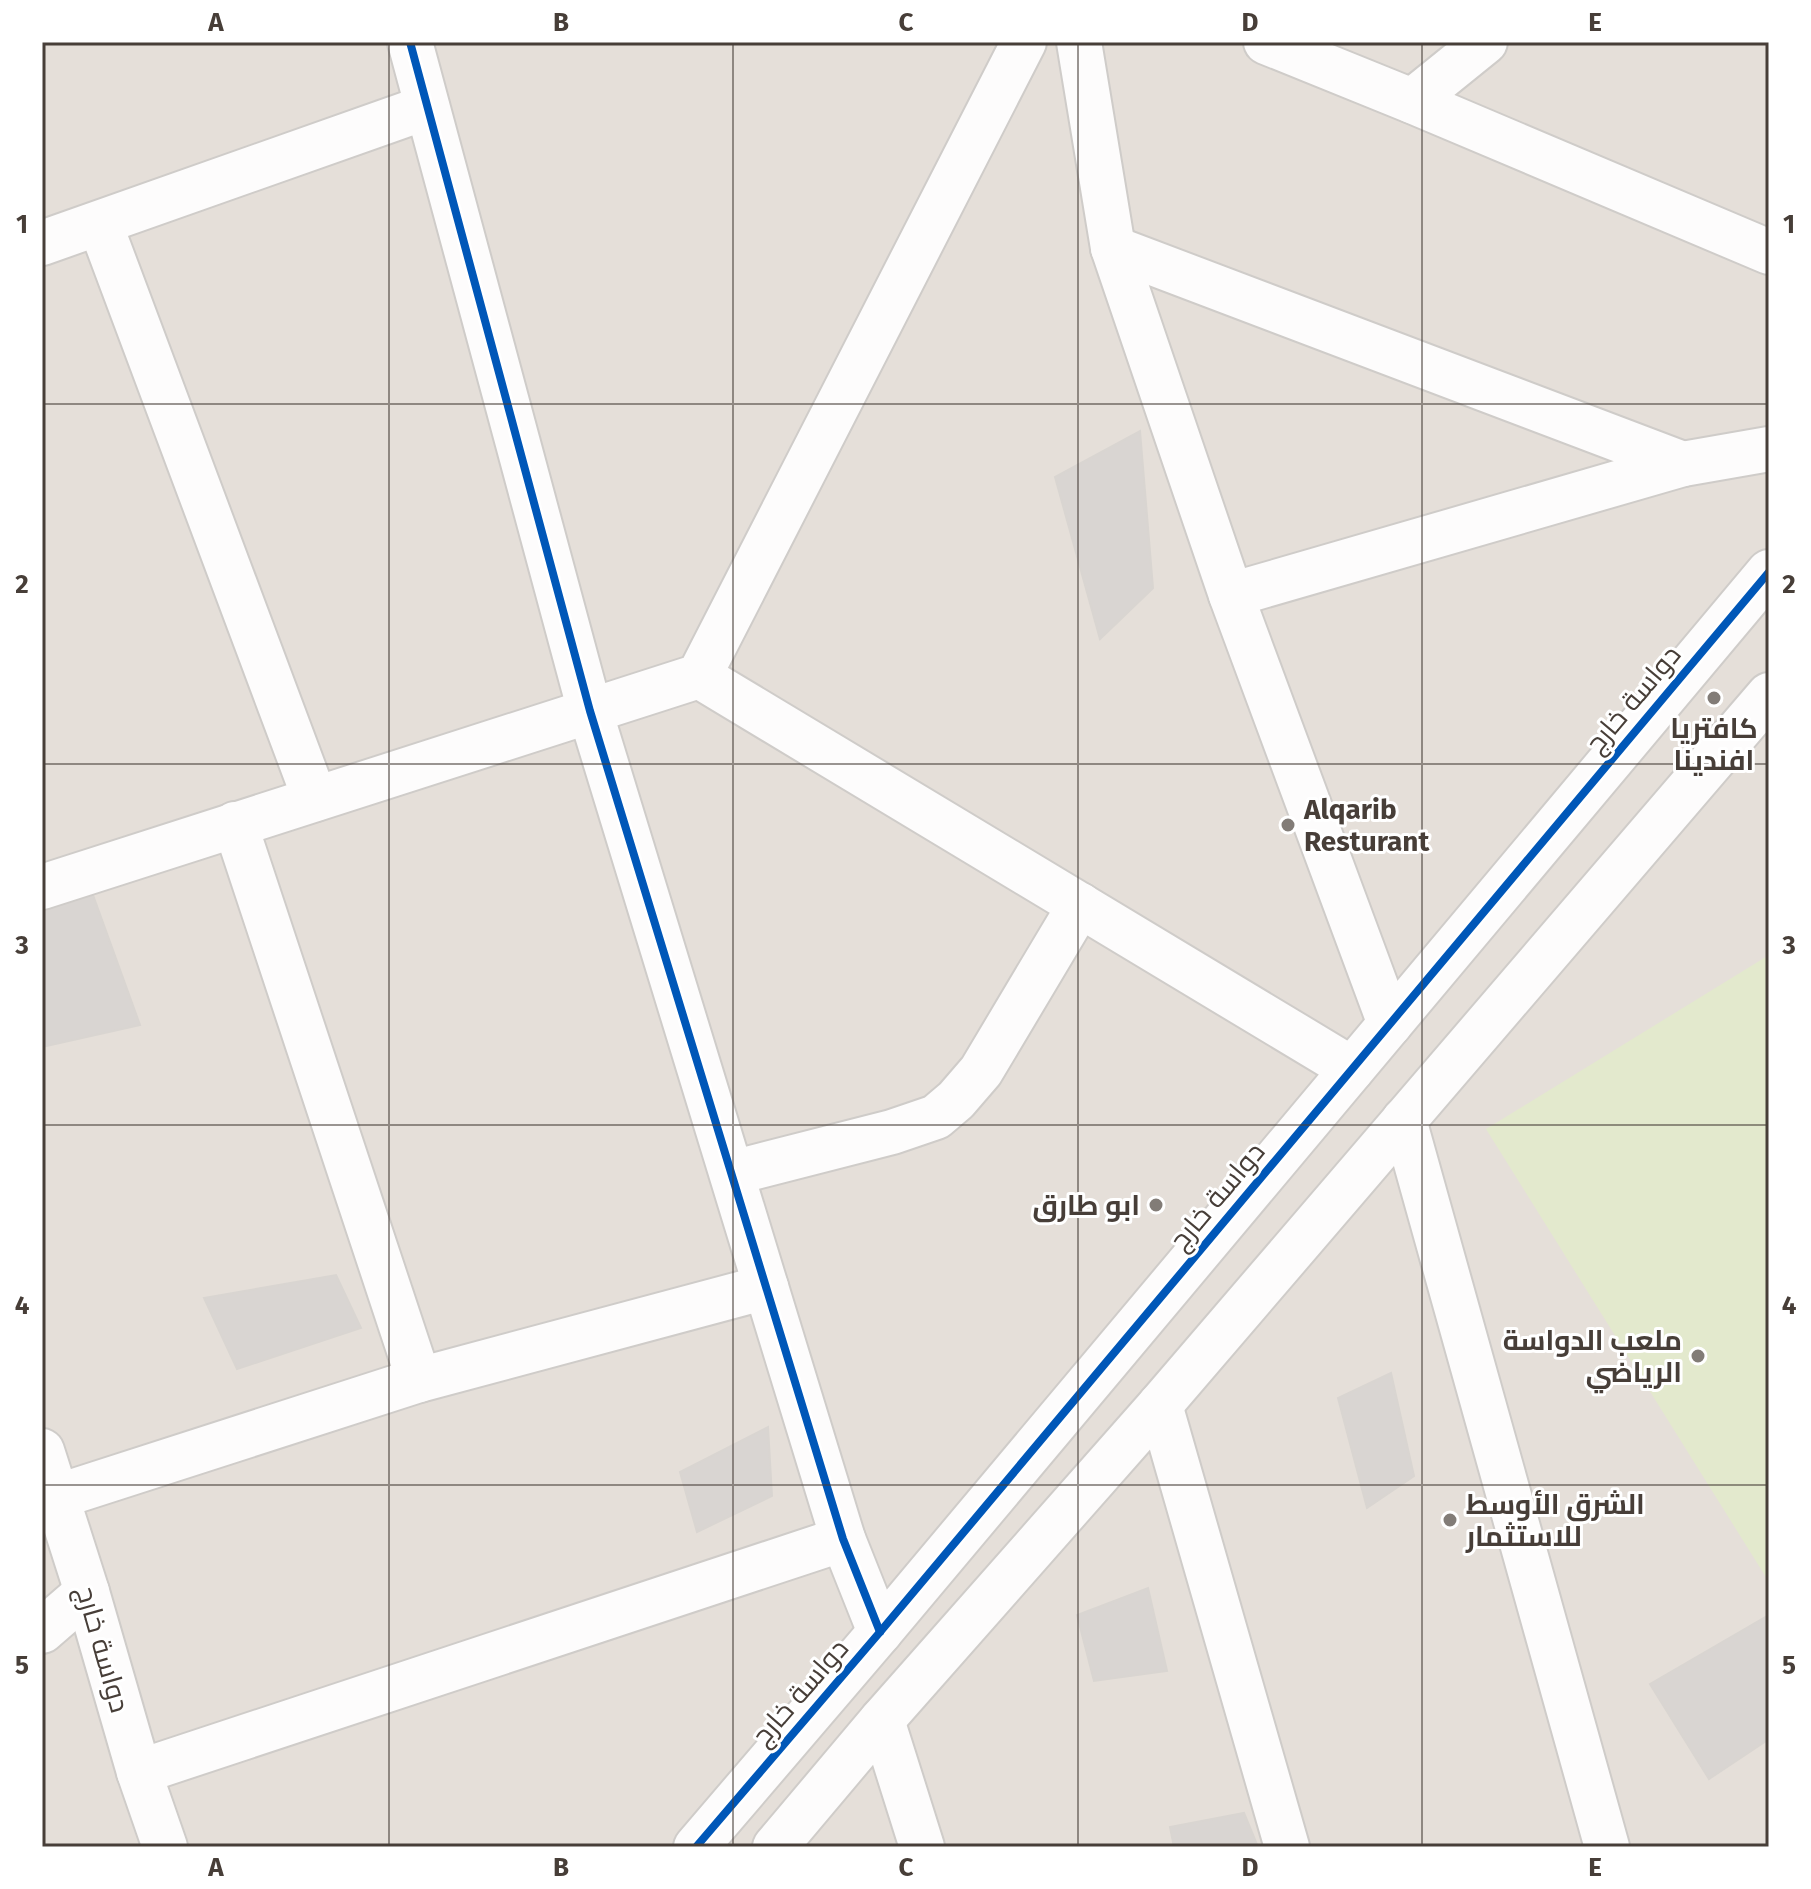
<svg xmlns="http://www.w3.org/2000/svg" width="1811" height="1889" font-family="'Fira Sans',Cairo,sans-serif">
<rect width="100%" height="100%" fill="#f1eeeb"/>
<rect fill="#e5dfd9" x="42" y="42" width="1727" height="1805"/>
<polygon fill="#e3e9cd" points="1769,955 1769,1582 1486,1129"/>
<g fill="#d9d5d2" stroke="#d9d5d1" stroke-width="2">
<polygon points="1140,431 1153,588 1100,639 1055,477"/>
<polygon points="93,895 140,1025 42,1047 42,909"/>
<polygon points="336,1275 361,1328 237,1369 204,1298"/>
<polygon points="1391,1373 1414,1476 1367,1508 1338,1398"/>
<polygon points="768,1427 772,1496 697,1532 680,1472"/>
<polygon points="1148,1588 1167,1671 1094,1681 1077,1615"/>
<polygon points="1769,1615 1769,1739 1709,1779 1650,1684"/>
<polygon points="1244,1813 1258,1847 1174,1847 1170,1827"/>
</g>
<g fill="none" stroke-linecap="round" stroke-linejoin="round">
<g stroke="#cfccc9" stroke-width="48">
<g id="minor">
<polyline points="410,42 590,711 843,1539 880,1632"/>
<polyline points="1079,42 1113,248 1231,595 1390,1024"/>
<polyline points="1266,42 1412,101 1769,252"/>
<polyline points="1412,101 1485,42"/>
<polyline points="100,224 315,799"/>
<polyline points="42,243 427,107"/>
<polyline points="1113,248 1683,464"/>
<polyline points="1231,595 1683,464 1769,449"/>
<polyline points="699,676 1352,1069"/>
<polyline points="235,824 419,1380"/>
<polyline points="42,887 699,676 1024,42"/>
<polyline points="1404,1120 1607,1847"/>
<polyline points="732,1173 892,1132 936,1117 956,1100 981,1071 1080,905"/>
<polyline points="1160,1405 1287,1847"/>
<polyline points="42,1451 87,1592 139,1772 165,1847"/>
<polyline points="42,1483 56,1497 419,1380 766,1287"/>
<polyline points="42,1631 87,1592"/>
<polyline points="882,1720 922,1847"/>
<polyline points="139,1772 843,1539"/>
<polyline points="696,1847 880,1632 1769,572"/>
<polyline points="775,1847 882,1720 1160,1405 1769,695"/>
</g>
</g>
<use href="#minor" stroke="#fdfcfc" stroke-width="44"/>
<g stroke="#fff" stroke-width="13">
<g id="cycleway">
<polyline points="410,42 590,711 843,1539 880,1632"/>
<polyline points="696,1847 880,1632 1769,572"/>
</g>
</g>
<use href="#cycleway" stroke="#0057b8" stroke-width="8"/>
</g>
<path fill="none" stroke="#473e38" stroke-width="2" stroke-opacity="0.55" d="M389 42V1847M733 42V1847M1078 42V1847M1422 42V1847M42 404H1769M42 764H1769M42 1125H1769M42 1485H1769"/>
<g fill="#827c77" stroke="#fff" stroke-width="3">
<circle cx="1714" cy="698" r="8"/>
<circle cx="1288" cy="825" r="8"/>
<circle cx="1156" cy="1205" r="8"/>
<circle cx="1698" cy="1356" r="8"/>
<circle cx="1450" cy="1520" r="8"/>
</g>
<g text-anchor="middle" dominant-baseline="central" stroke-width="6" stroke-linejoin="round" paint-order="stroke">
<g font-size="28" fill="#473e38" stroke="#fff">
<text transform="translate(1633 699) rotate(-50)">دواسة خارج</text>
<text transform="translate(1217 1196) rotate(-50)">دواسة خارج</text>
<text transform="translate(103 1649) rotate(74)">دواسة خارج</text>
<text transform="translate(800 1692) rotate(-49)">دواسة خارج</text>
</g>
<g font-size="28" font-weight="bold" fill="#473e38" stroke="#fff" text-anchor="start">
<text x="1714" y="728" text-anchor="middle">كافتريا<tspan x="1714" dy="32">افندينا</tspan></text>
<text x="1304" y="809">Alqarib<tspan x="1304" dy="32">Resturant</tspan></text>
<text x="1140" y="1205" text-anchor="end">ابو طارق</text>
<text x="1682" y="1340" text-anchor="end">ملعب الدواسة<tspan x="1682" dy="32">الرياضي</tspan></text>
<text x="1466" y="1504">الشرق الأوسط<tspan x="1466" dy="32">للاستثمار</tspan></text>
</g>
</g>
<rect width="1811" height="1889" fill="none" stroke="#ffffff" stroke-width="88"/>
<rect x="44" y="44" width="1723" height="1801" fill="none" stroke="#473e38" stroke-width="3"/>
<g font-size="26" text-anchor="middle" font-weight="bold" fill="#473e38">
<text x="216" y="31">A</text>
<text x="561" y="31">B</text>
<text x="906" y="31">C</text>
<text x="1250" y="31">D</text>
<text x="1595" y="31">E</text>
<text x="22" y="233">1</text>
<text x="1789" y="233">1</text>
<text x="22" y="593">2</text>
<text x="1789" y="593">2</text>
<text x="22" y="954">3</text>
<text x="1789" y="954">3</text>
<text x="22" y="1314">4</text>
<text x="1789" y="1314">4</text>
<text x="22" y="1674">5</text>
<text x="1789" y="1674">5</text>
<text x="216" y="1876">A</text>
<text x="561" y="1876">B</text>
<text x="906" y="1876">C</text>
<text x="1250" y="1876">D</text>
<text x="1595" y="1876">E</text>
</g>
</svg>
